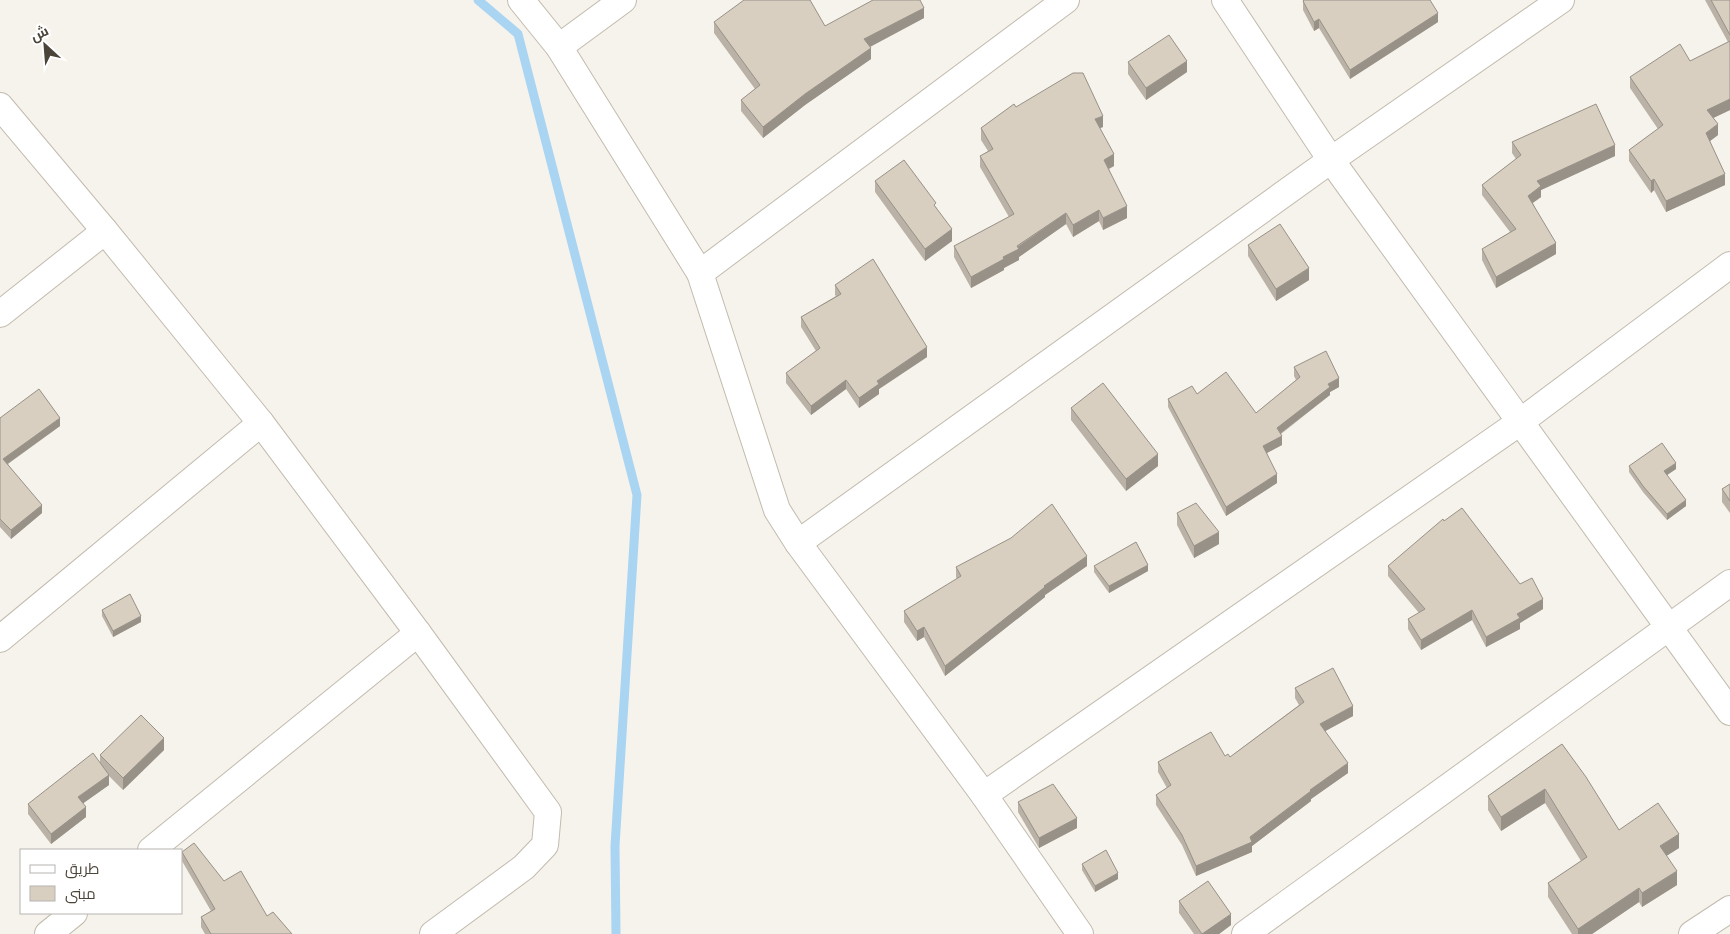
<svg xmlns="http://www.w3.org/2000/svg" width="1730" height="934" font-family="'PT Sans',Cairo,sans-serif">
<rect width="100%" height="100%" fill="#f6f3ec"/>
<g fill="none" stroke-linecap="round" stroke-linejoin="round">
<polyline stroke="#a9d4f2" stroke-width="9" points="478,0 518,34 637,495 615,846 616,934"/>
<g stroke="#c2bbae" stroke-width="28">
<g id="street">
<polyline points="521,0 559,47 700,273 777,510 798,543 984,795 1080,934"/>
<polyline points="1225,0 1331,160 1730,712"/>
<polyline points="559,47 623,0"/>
<polyline points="0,106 105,231 261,423 418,633 548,812 545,845 524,867 433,934"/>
<polyline points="700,273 1066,0"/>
<polyline points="0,314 105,231"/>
<polyline points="798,543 1331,160 1561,0"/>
<polyline points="0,639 261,423"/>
<polyline points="984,795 1520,422 1730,265"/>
<polyline points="151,850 418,633"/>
<polyline points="48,934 74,913"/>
<polyline points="1245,934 1730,583"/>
<polyline points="1692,934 1730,909"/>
</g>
</g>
<use href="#street" stroke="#fff" stroke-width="26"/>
</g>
<g fill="#bab2a6">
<polygon points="1705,0 1730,0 1730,110 1713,118 1718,135 1710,141 1725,185 1666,212 1654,190 1651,193 1629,161 1629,150 1658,129 1630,88 1630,77 1690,61 1728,42"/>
<polygon points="1303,1 1438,22 1350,79 1319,28 1314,31 1303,10"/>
<polygon points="924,18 870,47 871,59 805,105 763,138 741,111 741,100 755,89 714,33 714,22 825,26"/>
<polygon points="1128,62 1187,72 1146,100 1128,74"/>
<polygon points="1016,107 1103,127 1100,128 1114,166 1109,169 1127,218 1103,230 1099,221 1073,237 1066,224 1019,257 1019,260 1004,268 1004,270 971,288 954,257 954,246 1009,217 980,167 980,156 988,151 981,140 981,128"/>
<polygon points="1512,142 1615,156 1541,190 1541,197 1533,203 1556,254 1496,288 1482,260 1482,249 1510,232 1482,195 1482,185 1516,159 1512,153"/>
<polygon points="875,181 936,207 952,241 925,261 875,192"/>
<polygon points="1248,245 1309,280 1276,301 1248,256"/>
<polygon points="835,285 927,357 879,389 879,394 859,408 846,389 811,415 786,383 786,373 816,351 801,327 801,317 836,296 835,295"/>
<polygon points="1294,367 1339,387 1330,392 1330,395 1281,434 1282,445 1267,453 1277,483 1226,516 1168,407 1168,399 1197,394 1256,413 1296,380 1294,376"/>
<polygon points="1071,408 1158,466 1126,491 1071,420"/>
<polygon points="0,418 60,426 8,464 42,513 11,539 0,527"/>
<polygon points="1629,466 1676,469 1667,475 1686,506 1667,520 1643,492 1629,472"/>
<polygon points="1730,484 1730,513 1722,502 1722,489"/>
<polygon points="1177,513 1219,544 1194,558 1177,525"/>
<polygon points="1087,566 1045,595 1045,597 945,676 924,637 917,641 904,622 904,611 957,579 956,577 956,567"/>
<polygon points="1094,566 1148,571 1109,593 1094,572"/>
<polygon points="1388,566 1520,584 1543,609 1520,623 1520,629 1486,647 1472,620 1421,650 1408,629 1408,619 1419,613 1388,576"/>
<polygon points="102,610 141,622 113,637 102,616"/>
<polygon points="1295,688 1353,716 1325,731 1348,773 1311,799 1311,801 1252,846 1252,852 1196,876 1182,845 1156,805 1156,795 1167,788 1158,772 1158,762 1225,756 1230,757 1299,705 1295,698"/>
<polygon points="1562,744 1619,830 1679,848 1666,856 1677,885 1642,907 1639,902 1592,934 1572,934 1548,897 1548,883 1581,861 1545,803 1501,831 1488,810 1488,796"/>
<polygon points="164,750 123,790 109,776 109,785 83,803 86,817 51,844 28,814 28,804 100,762 100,755"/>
<polygon points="1018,802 1077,828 1039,848 1018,812"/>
<polygon points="182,852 224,881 267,916 292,934 205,934 201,927 201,917 211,911 182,861"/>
<polygon points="1082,864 1118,879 1095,892 1082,870"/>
<polygon points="1179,901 1231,925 1219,934 1194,934 1179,913"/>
</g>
<g fill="#979187">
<polygon points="924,8 924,18 864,50 864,39"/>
<polygon points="1438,13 1438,22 1350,79 1350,70"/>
<polygon points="1319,19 1319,28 1314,31 1314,22"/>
<polygon points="871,48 871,59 805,105 763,138 763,127 805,94"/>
<polygon points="1187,61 1187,72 1146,100 1146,88"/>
<polygon points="1730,99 1730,110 1707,121 1707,110"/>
<polygon points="1103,116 1103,127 1095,130 1095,119"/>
<polygon points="1718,124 1718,135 1706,144 1706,133"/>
<polygon points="1615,145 1615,156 1541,190 1541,197 1528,206 1528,196 1537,181"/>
<polygon points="1114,154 1114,166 1104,171 1104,160"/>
<polygon points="1725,174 1725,185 1666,212 1666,201"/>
<polygon points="1654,179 1654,190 1651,193 1651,181"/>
<polygon points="1127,206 1127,218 1103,230 1103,218"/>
<polygon points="1099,210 1099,221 1073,237 1073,225"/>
<polygon points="1066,213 1066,224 1019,257 1019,260 1004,268 1004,270 971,288 971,277 1003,257"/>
<polygon points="952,229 952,241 925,261 925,249"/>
<polygon points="1556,243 1556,254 1496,288 1496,277"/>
<polygon points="1309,268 1309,280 1276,301 1276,289"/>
<polygon points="927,347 927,357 879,389 879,394 859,408 859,398 877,381"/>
<polygon points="1339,378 1339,387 1330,392 1330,395 1277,436 1277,428 1328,384"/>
<polygon points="846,380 846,389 811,415 811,406"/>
<polygon points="60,418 60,426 3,467 3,459"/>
<polygon points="1282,436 1282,445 1263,455 1263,446"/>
<polygon points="1158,454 1158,466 1126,491 1126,479"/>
<polygon points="1676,463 1676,469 1664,477 1664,471"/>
<polygon points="1277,474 1277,483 1226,516 1226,507"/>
<polygon points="1686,500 1686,506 1667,520 1667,514"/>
<polygon points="42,505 42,513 11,539 11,530"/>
<polygon points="1219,532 1219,544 1194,558 1194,546"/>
<polygon points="1087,556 1087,566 1045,595 1045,597 945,676 945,666 1044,586"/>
<polygon points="1148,565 1148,571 1109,593 1109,586"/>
<polygon points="1543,599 1543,609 1520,623 1520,629 1486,647 1486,637 1517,614"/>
<polygon points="1472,610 1472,620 1421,650 1421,640"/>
<polygon points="141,616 141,622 113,637 113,631"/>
<polygon points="924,627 924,637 917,641 917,631"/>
<polygon points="1353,706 1353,716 1320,734 1320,724"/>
<polygon points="164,738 164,750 123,790 123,778"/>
<polygon points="1348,763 1348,773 1311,799 1311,801 1252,846 1252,852 1196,876 1196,866 1250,837 1310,790"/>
<polygon points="109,775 109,785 78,807 78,797"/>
<polygon points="1545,789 1545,803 1501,831 1501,817"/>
<polygon points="86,807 86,817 51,844 51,834"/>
<polygon points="1077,818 1077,828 1039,848 1039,838"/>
<polygon points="1679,834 1679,848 1660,860 1660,846"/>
<polygon points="1677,871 1677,885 1642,907 1642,893"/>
<polygon points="1118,873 1118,879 1095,892 1095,886"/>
<polygon points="1639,888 1639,902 1592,934 1578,934 1578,929"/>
<polygon points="1231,914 1231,925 1219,934 1202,934"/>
</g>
<g fill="#d8cfc1" stroke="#979187">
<polygon points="744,0 810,0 825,26 873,0 920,0 924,8 864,39 871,48 805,94 763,127 741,100 760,85 714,22"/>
<polygon points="1304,0 1430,0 1438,13 1350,70 1319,19 1314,22 1303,1"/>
<polygon points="1711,0 1730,0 1730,35"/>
<polygon points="1169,35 1187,61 1146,88 1128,62"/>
<polygon points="1730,41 1730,99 1707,110 1718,124 1706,133 1725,174 1666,201 1654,179 1651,181 1629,150 1663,125 1630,77 1680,44 1690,61"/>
<polygon points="1073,73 1083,73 1103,116 1095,119 1114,154 1104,160 1127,206 1103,218 1099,210 1073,225 1066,213 1017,246 1019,249 1003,257 1004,259 971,277 954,246 1014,214 980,156 993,149 981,128 1014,104 1016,107"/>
<polygon points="1596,104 1615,145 1537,181 1541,186 1528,196 1556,243 1496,277 1482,249 1516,229 1482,185 1521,155 1512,142"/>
<polygon points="904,160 936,203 934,205 952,229 925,249 875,181"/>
<polygon points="1280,224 1309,268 1276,289 1248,245"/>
<polygon points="873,259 927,347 877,381 879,384 859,398 846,380 811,406 786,373 820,348 801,317 841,294 835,285"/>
<polygon points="1326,351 1339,378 1328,384 1330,387 1277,428 1282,436 1263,446 1277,474 1226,507 1168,399 1192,386 1197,394 1226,372 1256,413 1300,377 1294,367"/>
<polygon points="1103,383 1158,454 1126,479 1071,408"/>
<polygon points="39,389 60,418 3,459 42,505 11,530 0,519 0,418"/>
<polygon points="1662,443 1676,463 1664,471 1686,500 1667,514 1643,486 1629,466"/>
<polygon points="1730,484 1730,501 1722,489"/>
<polygon points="1196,503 1219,532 1194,546 1177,513"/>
<polygon points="1052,504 1087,556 1044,586 1045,587 945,666 924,627 917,631 904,611 961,576 956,567 1011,538"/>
<polygon points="1462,508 1520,584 1532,578 1543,599 1517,614 1520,618 1486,637 1472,610 1421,640 1408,619 1425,609 1388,566 1443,519 1444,521"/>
<polygon points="1136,542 1148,565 1109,586 1094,566"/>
<polygon points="130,594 141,616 113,631 102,610"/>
<polygon points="1333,668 1353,706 1320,724 1348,763 1310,790 1311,791 1250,837 1252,842 1196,866 1182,835 1156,795 1171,785 1158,762 1211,732 1225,756 1228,754 1230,757 1304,702 1295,688"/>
<polygon points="141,715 164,738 123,778 100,755"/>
<polygon points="1562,744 1586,777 1619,830 1658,803 1679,834 1660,846 1677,871 1642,893 1639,888 1578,929 1548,883 1587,857 1545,789 1501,817 1488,796"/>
<polygon points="93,753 109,775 78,797 86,807 51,834 28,804"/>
<polygon points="1053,784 1077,818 1039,838 1018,802"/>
<polygon points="194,843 224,881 241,871 267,916 273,912 292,934 211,934 201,917 215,909 182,852"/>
<polygon points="1106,850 1118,873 1095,886 1082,864"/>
<polygon points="1208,881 1231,914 1202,934 1179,901"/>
</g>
<rect x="20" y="849" width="162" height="65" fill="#ffffff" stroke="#b7b4b0"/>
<rect x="30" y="865" width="25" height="8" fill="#ffffff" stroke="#b7b4b0"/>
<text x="65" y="874" font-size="15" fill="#4b4439">طريق</text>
<rect x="30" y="886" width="25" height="15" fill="#d8cfc1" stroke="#b7b4b0"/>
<text x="65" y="899" font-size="15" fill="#4b4439">مبنى</text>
<g transform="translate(45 45) rotate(334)" stroke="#ffffff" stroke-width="4" paint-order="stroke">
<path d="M0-4L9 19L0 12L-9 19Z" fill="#4b4439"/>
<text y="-8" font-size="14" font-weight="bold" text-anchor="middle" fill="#4b4439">ش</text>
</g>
</svg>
